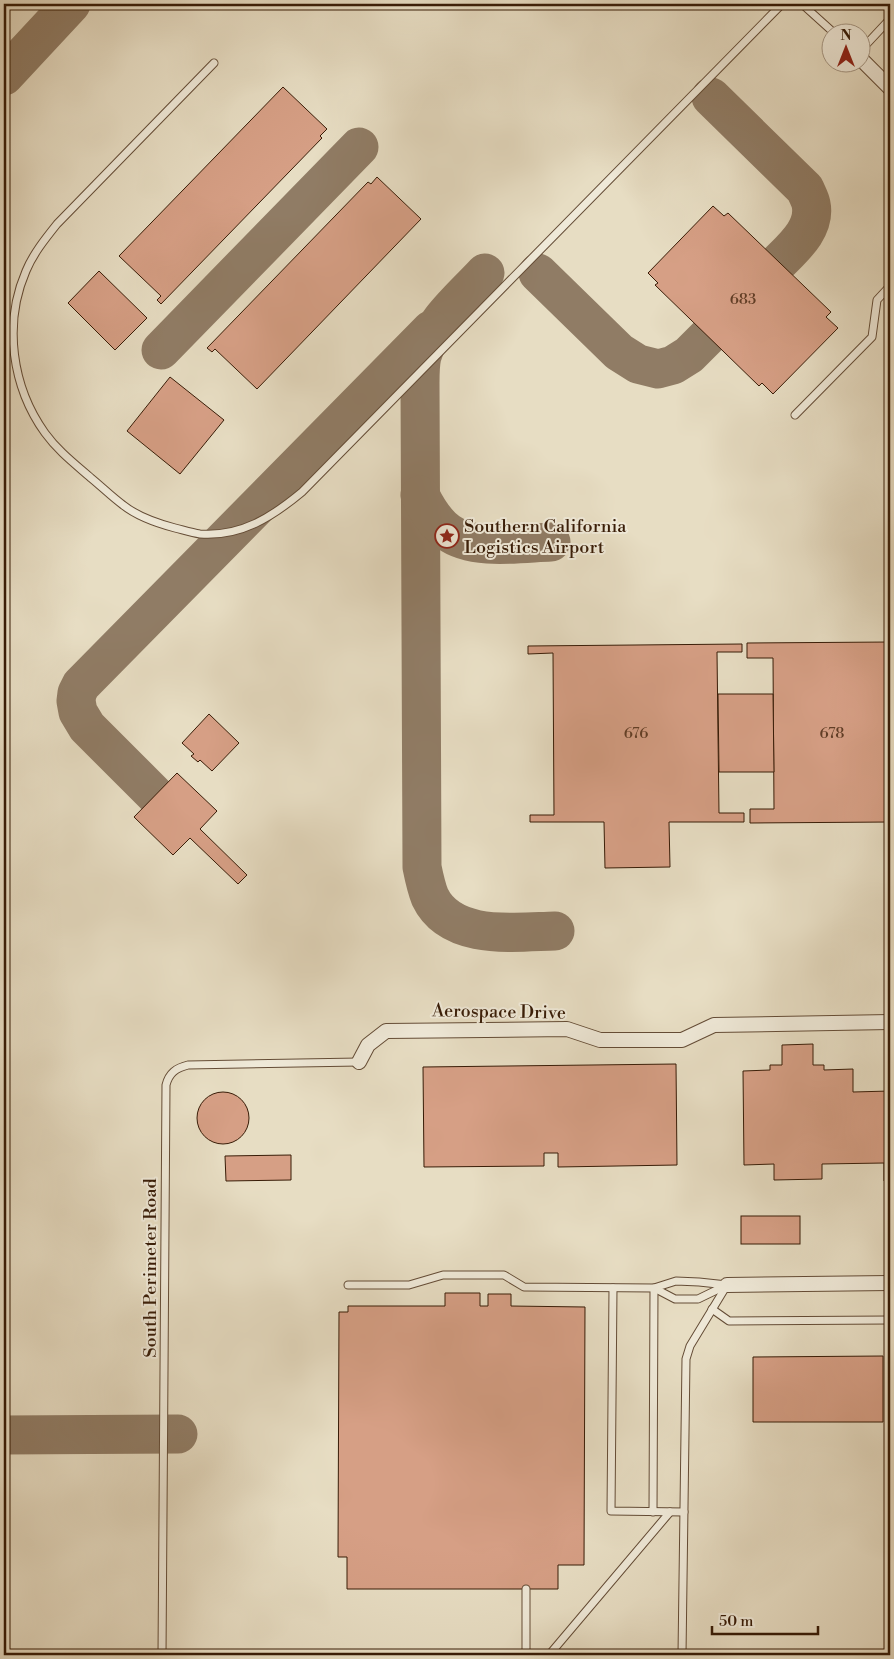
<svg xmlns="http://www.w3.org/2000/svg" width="894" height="1659" font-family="'Libre Bodoni',serif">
<rect width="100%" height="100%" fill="#e7ddc3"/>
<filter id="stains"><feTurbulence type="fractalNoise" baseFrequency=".004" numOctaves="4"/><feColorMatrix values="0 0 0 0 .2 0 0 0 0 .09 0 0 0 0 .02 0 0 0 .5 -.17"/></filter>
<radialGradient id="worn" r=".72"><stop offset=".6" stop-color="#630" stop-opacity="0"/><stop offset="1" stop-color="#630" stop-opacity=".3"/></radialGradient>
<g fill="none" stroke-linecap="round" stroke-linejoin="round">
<g stroke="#907c65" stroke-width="39">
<polyline points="4,76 71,4"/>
<path d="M711 97 805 189C807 194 810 199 811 204 816 228 794 247 779 262"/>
<path d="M485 273C462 298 432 322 422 356 420 364 420 375 420 383L422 867C424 877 426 887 430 897 451 941 515 932 555 931"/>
<polyline points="538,273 619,352 638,364 658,369 673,365 689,355 708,336"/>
<polyline points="161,350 359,147"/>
<path d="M420 495C427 509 435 523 448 532 473 551 522 543 551 542"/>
<polyline points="155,795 87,727 78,712 76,701 77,693 81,685 431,330"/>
<polyline points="4,1435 178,1434"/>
</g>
</g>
<g fill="#d69f85" stroke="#381c07">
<polygon points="283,87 327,129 320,136 322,138 161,304 157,300 161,296 119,256"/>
<polygon points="377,177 421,219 257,389 215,349 212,352 207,348 368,182 371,184"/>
<polygon points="713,206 724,216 728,213 831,312 826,317 838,328 773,394 762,383 759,386 655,285 658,283 648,273"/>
<polygon points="99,271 147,318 115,350 68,303"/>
<polygon points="170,377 224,420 180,474 127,431"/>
<polygon points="890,642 890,822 750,823 750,809 774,809 773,658 747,658 747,643"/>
<polygon points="742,644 742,652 717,652 719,813 744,813 744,822 669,822 670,867 605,868 604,822 530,822 530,815 554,815 553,653 528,654 528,646"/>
<polygon points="718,694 773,694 774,772 719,772"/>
<polygon points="209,714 239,743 212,771 200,760 198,762 191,756 194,754 182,743"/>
<polygon points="177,773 217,811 200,829 247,875 238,884 190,838 173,855 134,817"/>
<polygon points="813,1044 813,1065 824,1065 824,1070 853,1069 853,1092 890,1091 890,1181 884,1181 884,1163 822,1164 822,1179 774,1180 774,1164 744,1165 743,1071 770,1070 770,1065 782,1065 782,1045"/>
<polygon points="676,1064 677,1165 558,1167 558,1153 544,1153 544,1166 424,1167 423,1067"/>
<circle cx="223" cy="1118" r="26"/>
<polygon points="291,1155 291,1180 226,1181 225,1156"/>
<rect x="741" y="1216" width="59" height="28"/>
<polygon points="445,1293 480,1293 480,1306 488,1306 488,1294 511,1294 511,1306 585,1307 584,1565 558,1565 558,1589 347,1589 347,1557 338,1557 339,1312 348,1312 348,1306 445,1306"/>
<polygon points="883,1356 883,1422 753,1422 753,1357"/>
</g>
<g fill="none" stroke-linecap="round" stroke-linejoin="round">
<g stroke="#644c36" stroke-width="9">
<g id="lane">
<polyline points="802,4 833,32"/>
<polyline points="862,49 890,19"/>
<path d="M214 63 57 224C45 239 33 254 26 271 3 324 12 387 45 433 58 451 75 464 91 478 102 487 112 497 123 505 138 517 156 523 175 528 183 530 192 533 200 534 241 537 272 517 302 492L782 4"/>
<polyline points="795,415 872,337 877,300 890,286"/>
<polygon points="676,1281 699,1282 727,1285 698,1299 675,1299 654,1288"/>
<polyline points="348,1285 409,1285 443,1275 504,1275 524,1287 654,1288 653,1512"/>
<polyline points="613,1288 611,1511 684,1512"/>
<polyline points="712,1309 729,1321 890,1320"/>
<polyline points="526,1589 526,1655"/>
<path d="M162 1655 166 1085C169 1073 176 1068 188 1065L359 1062"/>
<polyline points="549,1655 670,1512"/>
<polyline points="682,1655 686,1359 690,1346 727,1285"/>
</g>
</g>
<g stroke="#644c36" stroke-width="16">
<g id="street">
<polyline points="862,60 890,88"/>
<polyline points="359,1062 368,1045 386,1031 567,1029 600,1040 682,1040 714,1025 890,1022"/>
<polyline points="727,1285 890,1283"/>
</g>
</g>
<use href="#lane" stroke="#efe9d8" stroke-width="7"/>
<use href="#street" stroke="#efe9d8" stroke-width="14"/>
</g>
<defs>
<g id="sight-ring" transform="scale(1.25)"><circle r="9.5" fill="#efe9d8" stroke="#8f2418" stroke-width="1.5"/><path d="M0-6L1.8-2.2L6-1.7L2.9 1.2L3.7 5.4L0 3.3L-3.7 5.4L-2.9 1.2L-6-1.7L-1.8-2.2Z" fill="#8f2418"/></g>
</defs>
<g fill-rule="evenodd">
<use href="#sight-ring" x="447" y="536"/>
</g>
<g text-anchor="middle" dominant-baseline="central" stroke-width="4" stroke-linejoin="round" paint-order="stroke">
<g font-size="15" fill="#603d26">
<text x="743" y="299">683</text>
<text x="636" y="733">676</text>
<text x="832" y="733">678</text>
</g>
<g font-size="18" fill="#381c07" stroke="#efe9d8" text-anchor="start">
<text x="464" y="526">Southern California<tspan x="464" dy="21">Logistics Airport</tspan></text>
</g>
<g font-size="18" fill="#381c07" stroke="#efe9d8">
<text transform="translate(499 1012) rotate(1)">Aerospace Drive</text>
<text transform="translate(150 1268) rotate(-90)">South Perimeter Road</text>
</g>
</g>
<rect width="894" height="1659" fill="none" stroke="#e7ddc3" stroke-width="20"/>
<rect x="5" y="5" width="884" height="1649" fill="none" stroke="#381c07" stroke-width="2.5"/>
<rect x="10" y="10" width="874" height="1639" fill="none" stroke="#381c07"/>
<g transform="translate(846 48)"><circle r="24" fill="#efe9d8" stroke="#a69784"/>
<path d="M0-4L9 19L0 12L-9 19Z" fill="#8f2418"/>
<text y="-8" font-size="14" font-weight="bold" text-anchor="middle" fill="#381c07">N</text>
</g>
<path d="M712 1626v8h106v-8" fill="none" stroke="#381c07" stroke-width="2.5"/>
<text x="719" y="1626" font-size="15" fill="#381c07" stroke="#efe9d8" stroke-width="4" paint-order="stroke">50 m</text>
<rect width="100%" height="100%" filter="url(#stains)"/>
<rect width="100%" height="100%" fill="url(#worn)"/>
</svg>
